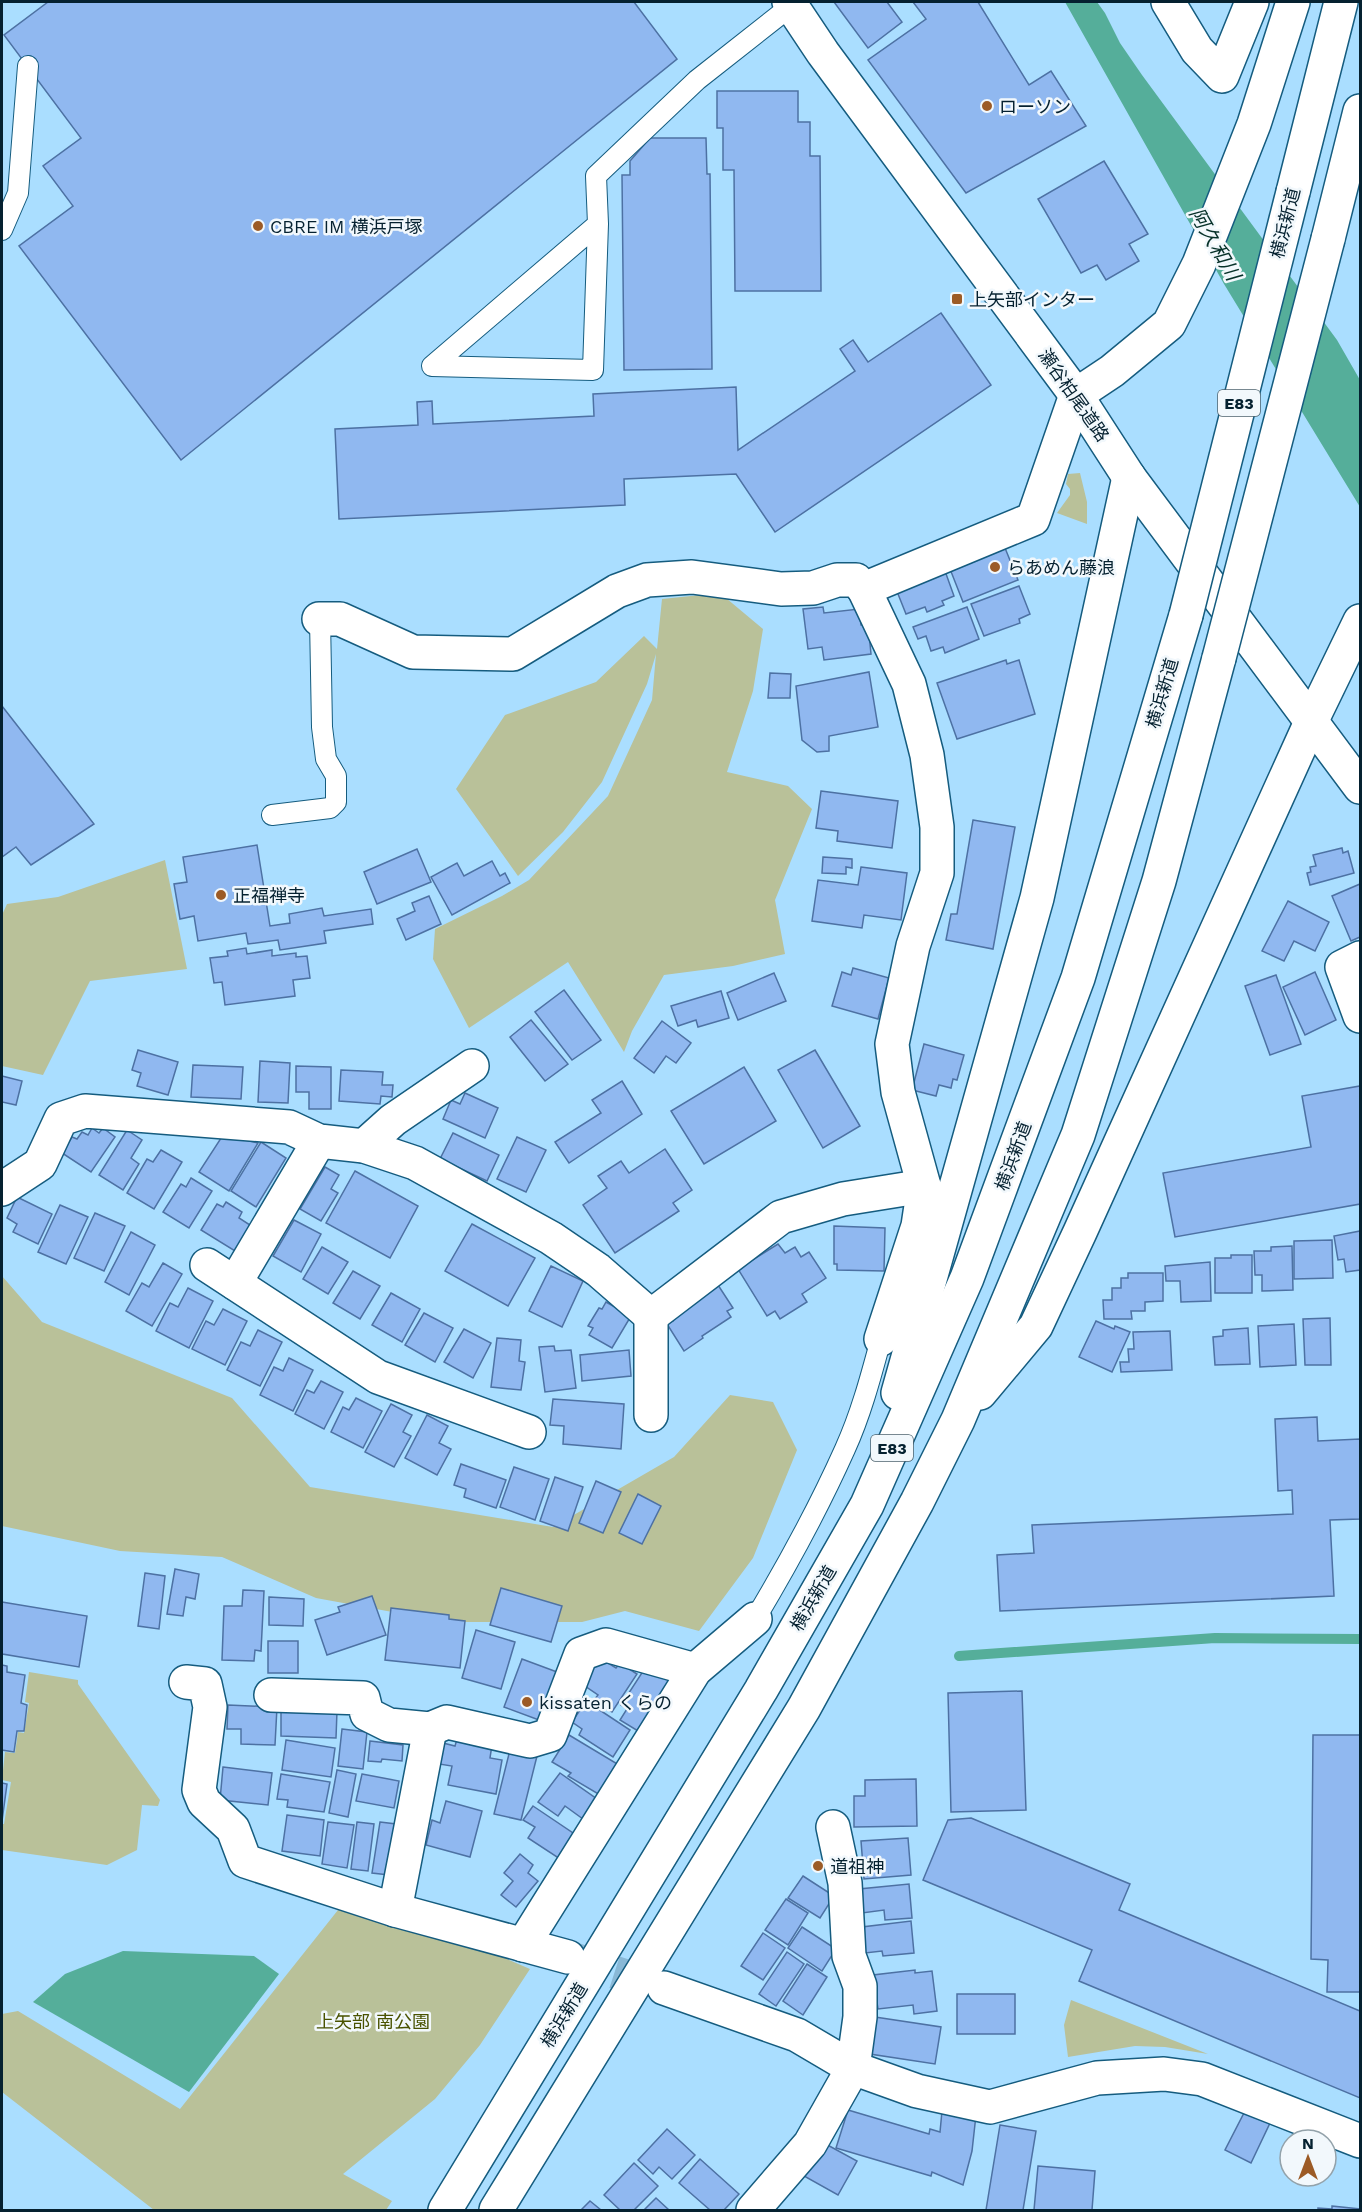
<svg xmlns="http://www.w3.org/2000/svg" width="1362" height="2212" font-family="'Work Sans','Noto Sans JP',sans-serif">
<rect width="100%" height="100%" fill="#aadeff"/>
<g fill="#b9c199">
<polygon points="1080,473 1087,502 1087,524 1057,513 1070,495 1070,489 1066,484 1068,474"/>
<polygon points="720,593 763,629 753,691 727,772 788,786 812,809 775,900 785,954 733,966 664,975 632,1031 624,1052 568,962 469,1028 433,959 435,929 502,896 529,880 608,796 652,700 656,654 647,684 602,782 563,832 518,876 456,789 505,715 596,682 644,636 657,649 662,599"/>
<polygon points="165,860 187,969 90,981 43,1075 2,1066 2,915 7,904 58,897"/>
<polygon points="2,1276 42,1322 232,1398 310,1487 553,1527 674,1457 730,1395 773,1402 797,1450 753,1558 699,1631 625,1611 582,1622 447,1622 316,1598 222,1557 120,1551 2,1526"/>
<polygon points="29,1672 78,1680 78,1684 160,1800 158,1806 142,1805 137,1850 107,1865 2,1850 2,1824 4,1824 11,1782 2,1780 5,1752 15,1753 18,1732 24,1733 29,1703 25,1702"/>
<polygon points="338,1910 491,1952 530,1969 480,2045 435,2099 343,2174 392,2201 386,2210 154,2210 2,2092 2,2014 18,2011 180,2109"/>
<polygon points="1071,2000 1208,2054 1165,2047 1135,2046 1068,2057 1064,2025"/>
</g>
<g fill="#55ae9a">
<polygon points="1065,2 1097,2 1105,13 1120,43 1142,75 1337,340 1360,380 1360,507 1224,284"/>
<polygon points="123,1951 254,1956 279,1974 189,2092 33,2002 65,1974"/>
</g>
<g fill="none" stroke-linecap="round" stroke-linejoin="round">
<polyline stroke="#55ae9a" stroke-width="10" points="959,1656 1215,1638 1360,1639"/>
</g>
<g fill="#90b8f0" stroke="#4d71a3" stroke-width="1.5">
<polygon points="48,2 634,2 677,59 181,460 19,246 73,206 43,166 81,138 4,35"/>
<polygon points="834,2 887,2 902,22 868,48"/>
<polygon points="913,2 978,2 1029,85 1051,71 1086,126 966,193 868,60 926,19"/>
<polygon points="717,91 798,91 798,122 810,122 810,156 820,156 821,291 735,291 734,170 723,170 723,128 717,128"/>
<polygon points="650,138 706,138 707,174 710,174 712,369 624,370 622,175 630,175 630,161"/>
<polygon points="1104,161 1148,234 1129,244 1139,261 1106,280 1097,265 1081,273 1038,199"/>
<polygon points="941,313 991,385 775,532 736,474 624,479 625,505 339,519 335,429 418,425 417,402 432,401 433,424 594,416 593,394 736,387 738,450 855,371 840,349 853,340 868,362"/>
<polygon points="1005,548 1018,580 963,602 950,569"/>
<polygon points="945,571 954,596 942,601 944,605 927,612 925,607 906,614 896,589"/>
<polygon points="1019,586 1030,614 1019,619 1020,623 984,636 971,604"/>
<polygon points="823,607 824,613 859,609 861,625 868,624 871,654 824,660 822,647 808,649 803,609"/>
<polygon points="967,607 979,639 945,653 943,647 931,651 926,636 918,639 913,627"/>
<polygon points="1006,660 1007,664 1019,660 1035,714 957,739 937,683"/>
<polygon points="869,672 878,727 829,736 829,751 817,752 802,740 796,686"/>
<polygon points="770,673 791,674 790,698 768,698"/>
<polygon points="2,706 94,824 31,865 16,847 2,857"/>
<polygon points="821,791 898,801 892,848 837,841 838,831 816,828"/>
<polygon points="973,820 1015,827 993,949 946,940 951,914 957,914"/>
<polygon points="257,845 270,926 290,923 289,914 322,908 324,916 371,909 373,924 324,931 326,943 280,950 278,940 248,944 246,933 198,941 194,916 180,919 174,884 187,882 183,857"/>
<polygon points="1342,848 1343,853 1348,851 1354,873 1310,885 1307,873 1311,872 1310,867 1316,866 1313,855"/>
<polygon points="417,849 431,882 377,904 364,872"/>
<polygon points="823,857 852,859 852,868 846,867 846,874 822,873"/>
<polygon points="492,861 500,876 505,873 510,883 452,915 431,877 457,863 464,876"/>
<polygon points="861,867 907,873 901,920 864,915 862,928 812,921 818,880 858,885"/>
<polygon points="1360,884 1360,937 1351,941 1332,896"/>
<polygon points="429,896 441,924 406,940 397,919 415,911 412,903"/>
<polygon points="1288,901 1329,922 1315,951 1294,941 1284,961 1262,951"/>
<polygon points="246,948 247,954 272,950 272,956 296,953 296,957 307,956 310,978 293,980 295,996 225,1005 222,982 214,983 210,958 228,956 227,951"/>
<polygon points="853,968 889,978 878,1019 832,1006 842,972 851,975"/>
<polygon points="1315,972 1336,1020 1305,1035 1283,987"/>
<polygon points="774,973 786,1001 738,1020 727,993"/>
<polygon points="1276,975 1301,1044 1270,1055 1245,986"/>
<polygon points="564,990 601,1040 572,1060 535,1012"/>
<polygon points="721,991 729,1018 698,1027 696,1020 678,1026 671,1006"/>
<polygon points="531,1020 568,1064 545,1081 510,1037"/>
<polygon points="662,1021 691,1043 676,1063 666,1056 654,1073 634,1058"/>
<polygon points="924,1044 964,1055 957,1080 953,1079 951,1088 939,1085 936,1096 912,1090"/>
<polygon points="138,1050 178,1062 168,1095 137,1086 141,1073 132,1070"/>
<polygon points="815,1050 860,1126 823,1148 778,1070"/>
<polygon points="260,1061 290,1063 288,1103 258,1102"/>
<polygon points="193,1065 243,1067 241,1099 191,1097"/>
<polygon points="296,1066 331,1067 331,1109 309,1109 309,1092 296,1092"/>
<polygon points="744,1067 776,1121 704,1164 671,1111"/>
<polygon points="341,1070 383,1072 382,1085 393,1085 392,1097 381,1096 380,1104 339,1101"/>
<polygon points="2,1076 22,1081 16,1105 2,1102"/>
<polygon points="622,1081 642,1114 569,1163 555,1142 601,1113 592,1100"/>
<polygon points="1360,1086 1360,1204 1175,1237 1163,1173 1311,1147 1302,1096"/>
<polygon points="465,1093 498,1108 485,1138 443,1119 451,1100 460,1104"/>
<polygon points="92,1128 99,1133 103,1128 115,1137 91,1172 62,1153 72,1137 77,1139 82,1132 88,1135"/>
<polygon points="127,1130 142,1140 131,1158 139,1164 123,1190 99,1175"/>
<polygon points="453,1133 499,1155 487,1181 440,1159"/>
<polygon points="223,1135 258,1143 229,1191 199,1172"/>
<polygon points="517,1137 546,1150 526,1192 497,1179"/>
<polygon points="261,1142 286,1158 256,1207 231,1191"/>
<polygon points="665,1149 692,1190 673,1203 679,1211 615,1253 583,1205 607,1188 598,1176 621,1161 629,1173"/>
<polygon points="161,1150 182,1162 154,1209 127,1193 147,1159 153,1162"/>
<polygon points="325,1167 339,1175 331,1189 338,1193 321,1221 300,1209"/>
<polygon points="355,1171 418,1206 390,1258 326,1223"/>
<polygon points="191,1178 212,1191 189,1228 163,1212 181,1184 186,1187"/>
<polygon points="17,1197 52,1214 38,1244 13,1232 17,1224 7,1218"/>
<polygon points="226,1202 242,1212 239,1218 250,1225 235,1251 201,1230 217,1204 223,1207"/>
<polygon points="60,1205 88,1217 66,1264 38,1252"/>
<polygon points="95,1213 125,1226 104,1271 74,1258"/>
<polygon points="294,1220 321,1234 301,1272 273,1256"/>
<polygon points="472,1224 535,1258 508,1306 445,1271"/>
<polygon points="834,1226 885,1228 884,1271 837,1270 837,1264 834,1264"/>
<polygon points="1360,1231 1360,1270 1346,1272 1344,1259 1338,1260 1334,1236"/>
<polygon points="131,1232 155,1245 129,1295 105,1282"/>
<polygon points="1332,1240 1333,1278 1294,1279 1294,1241"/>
<polygon points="778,1244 785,1253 795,1247 801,1257 809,1252 826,1278 802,1294 807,1302 780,1319 775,1311 767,1316 738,1269"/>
<polygon points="1292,1246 1293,1290 1262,1291 1262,1275 1255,1275 1254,1251 1271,1251 1271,1247"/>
<polygon points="322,1247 348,1262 328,1294 303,1279"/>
<polygon points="1231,1255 1252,1255 1252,1293 1215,1293 1215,1258 1231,1258"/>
<polygon points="1210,1262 1211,1301 1181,1302 1180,1281 1166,1281 1165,1266"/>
<polygon points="163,1263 182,1274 152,1326 126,1311 142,1283 149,1287"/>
<polygon points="551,1266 583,1281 562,1327 529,1311"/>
<polygon points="353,1271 380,1286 360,1319 333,1303"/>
<polygon points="1128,1273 1163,1273 1163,1301 1145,1302 1145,1311 1131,1311 1132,1319 1104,1319 1103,1300 1112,1300 1112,1288 1121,1288 1121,1278 1128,1278"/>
<polygon points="718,1285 733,1308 727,1311 731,1317 702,1336 703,1338 684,1351 667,1324 673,1321 670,1316"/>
<polygon points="188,1288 213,1301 189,1348 156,1331 170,1303 178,1307"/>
<polygon points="391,1293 420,1309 402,1342 372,1325"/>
<polygon points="606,1302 631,1316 612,1348 589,1335 593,1328 588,1326 599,1308 602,1309"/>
<polygon points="223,1309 247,1321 225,1365 192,1349 206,1321 214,1325"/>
<polygon points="424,1313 453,1328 435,1362 405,1345"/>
<polygon points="1330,1318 1331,1365 1305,1365 1303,1319"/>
<polygon points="1096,1321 1114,1329 1115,1326 1130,1332 1112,1372 1079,1357"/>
<polygon points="1294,1324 1296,1365 1260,1367 1258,1326"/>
<polygon points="1248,1328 1250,1364 1215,1365 1213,1337 1223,1336 1223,1330"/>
<polygon points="464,1329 491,1343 473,1378 444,1362"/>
<polygon points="258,1330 282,1342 260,1386 227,1370 241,1342 250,1346"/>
<polygon points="1170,1331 1172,1370 1121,1372 1120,1362 1129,1362 1128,1349 1134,1349 1133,1332"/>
<polygon points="497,1338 521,1340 519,1361 525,1362 521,1390 491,1387"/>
<polygon points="554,1346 555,1351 571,1350 576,1388 545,1392 539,1347"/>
<polygon points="629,1350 631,1376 582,1381 580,1355"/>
<polygon points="289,1358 313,1370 293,1411 260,1395 274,1367 283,1371"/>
<polygon points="321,1381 343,1392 324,1429 295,1414 307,1390 314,1393"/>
<polygon points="356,1398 382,1411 363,1448 331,1432 343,1407 349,1410"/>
<polygon points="553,1399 624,1404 621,1449 563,1444 564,1426 550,1425"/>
<polygon points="391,1404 412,1415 403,1432 411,1436 394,1467 365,1452"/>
<polygon points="427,1415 448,1426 439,1443 451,1449 437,1475 405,1458"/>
<polygon points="1317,1417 1318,1441 1360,1439 1360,1519 1330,1520 1334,1596 1000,1611 997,1555 1034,1553 1032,1525 1293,1514 1292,1490 1278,1491 1275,1419"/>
<polygon points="461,1464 506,1480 496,1508 464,1497 466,1489 454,1485"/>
<polygon points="514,1467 549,1479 535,1520 500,1507"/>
<polygon points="555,1477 583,1487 568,1531 540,1521"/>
<polygon points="596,1481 621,1492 603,1533 579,1523"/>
<polygon points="638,1494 661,1506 642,1544 619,1533"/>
<polygon points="175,1569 199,1574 195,1599 186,1597 183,1616 167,1614"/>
<polygon points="145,1573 165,1576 159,1629 138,1626"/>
<polygon points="501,1588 562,1606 551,1642 490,1625"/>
<polygon points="243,1590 264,1591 261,1651 255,1650 254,1661 222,1660 224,1606 242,1606"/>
<polygon points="372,1596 386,1635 327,1655 315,1620 340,1612 338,1607"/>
<polygon points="269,1597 304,1599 303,1626 269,1625"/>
<polygon points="2,1602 87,1616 79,1667 2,1654 2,1655"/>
<polygon points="391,1608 449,1615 449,1619 465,1621 460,1668 385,1660"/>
<polygon points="476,1630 515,1642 501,1689 462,1678"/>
<rect x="268" y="1641" width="30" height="32"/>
<polygon points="600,1658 616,1668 620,1663 637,1674 612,1712 594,1700 598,1695 582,1684"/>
<polygon points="522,1659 557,1672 539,1720 504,1707"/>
<polygon points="2,1665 7,1666 7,1672 25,1675 21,1703 27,1705 24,1731 17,1731 14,1752 2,1750"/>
<polygon points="647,1665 671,1682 638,1731 620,1720 627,1709 621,1705"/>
<polygon points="1022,1691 1026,1810 951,1812 948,1693"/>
<polygon points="586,1701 630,1730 613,1757 579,1735 582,1729 572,1722"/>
<polygon points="228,1705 277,1707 275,1745 241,1744 241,1729 227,1729"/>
<polygon points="281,1708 337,1711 336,1738 281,1736"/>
<polygon points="342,1729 367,1732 363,1769 338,1766"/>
<polygon points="569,1735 619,1765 600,1795 568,1776 571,1773 552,1762"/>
<polygon points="1313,1735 1360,1735 1360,1992 1327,1992 1328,1960 1311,1959"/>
<polygon points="457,1739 492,1745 490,1758 502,1760 496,1794 448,1785 452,1766 439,1764 443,1743 455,1746"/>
<polygon points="286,1740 335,1748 331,1777 282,1770"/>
<polygon points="370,1741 403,1745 402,1761 382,1759 381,1762 368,1761"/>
<polygon points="510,1750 537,1756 521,1820 494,1814"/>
<polygon points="223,1767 272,1773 268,1805 220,1800"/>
<polygon points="337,1770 356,1774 348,1817 329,1813"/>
<polygon points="560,1773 597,1799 583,1819 565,1806 558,1816 538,1802"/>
<polygon points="281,1774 330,1782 324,1812 287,1807 288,1800 277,1799"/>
<polygon points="362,1774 399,1781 394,1808 356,1801"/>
<polygon points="916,1779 917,1826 854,1827 854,1796 865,1796 865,1780"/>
<polygon points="2,1783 7,1784 2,1821"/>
<polygon points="446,1801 482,1811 470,1857 426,1845 432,1820 440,1823"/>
<polygon points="533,1806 576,1835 560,1859 528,1838 535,1827 523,1820"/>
<polygon points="287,1815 324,1820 320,1856 282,1851"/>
<polygon points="971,1818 1130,1884 1119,1910 1360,2011 1360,2098 1079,1981 1092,1950 923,1880 948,1820"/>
<polygon points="328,1822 354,1825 347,1868 322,1864"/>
<polygon points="357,1822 374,1824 368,1871 351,1869"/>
<polygon points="380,1822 396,1824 389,1875 372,1873"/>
<polygon points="908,1838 911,1875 864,1879 861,1841"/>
<polygon points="520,1854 533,1865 528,1873 538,1881 516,1907 501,1895 513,1881 504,1873"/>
<polygon points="803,1876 834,1896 820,1918 788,1898"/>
<polygon points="909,1884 912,1918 885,1920 884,1910 862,1913 859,1889"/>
<polygon points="786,1899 808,1913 788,1945 765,1930"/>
<polygon points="911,1921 914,1953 883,1956 882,1951 865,1953 862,1927"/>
<polygon points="802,1927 836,1949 822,1971 788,1948"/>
<polygon points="763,1933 785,1948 763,1980 741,1966"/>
<polygon points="787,1952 804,1964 776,2006 759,1994"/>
<polygon points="807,1964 827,1977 803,2015 783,2001"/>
<polygon points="915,1970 915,1973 932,1971 937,2011 914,2014 913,2005 878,2009 873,1975"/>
<rect x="957" y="1994" width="58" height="40"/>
<polygon points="875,2017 941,2027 935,2064 870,2054"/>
<polygon points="848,2110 929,2134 930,2129 940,2132 942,2111 976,2115 972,2151 963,2185 932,2172 931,2176 836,2148"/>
<polygon points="1245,2111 1270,2123 1251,2163 1225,2150"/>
<polygon points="1000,2125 1036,2131 1023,2210 986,2210"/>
<polygon points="667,2129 695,2155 672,2179 659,2167 653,2174 638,2160"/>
<polygon points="822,2142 857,2161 838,2195 804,2176"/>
<polygon points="700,2159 739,2194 724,2210 710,2210 679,2183"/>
<polygon points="634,2163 658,2186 634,2210 620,2210 604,2195"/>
<polygon points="1038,2166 1095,2171 1092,2210 1034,2210"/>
<polygon points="656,2198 669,2210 644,2210"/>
<polygon points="590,2201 601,2210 581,2210"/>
<polygon points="1332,2206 1360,2209 1360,2210 1318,2210 1318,2208 1332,2209"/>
</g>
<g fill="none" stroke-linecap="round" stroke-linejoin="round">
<polyline stroke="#89b8d6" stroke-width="33" stroke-dasharray="33 16" stroke-linecap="butt" points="568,1957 663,1988"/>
<g stroke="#155c7f" stroke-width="22">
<g id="service">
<polyline points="598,224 593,370 432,366 598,224 596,176 697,80 791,6"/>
<polyline points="2,230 18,193 28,66"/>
<polyline points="272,815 330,808 336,802 336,776 326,759 322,727 320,619"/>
<path d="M755 1619C788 1564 819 1507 845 1449 861 1414 871 1376 881 1339"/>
</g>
</g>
<g stroke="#155c7f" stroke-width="36">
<g id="minor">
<polyline points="1168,2 1197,50 1222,76 1252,2"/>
<polyline points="319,619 340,619 413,652 513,654 617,591 647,580 692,577 781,589 813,588 837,580 856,580 864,589 1033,519 1076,395"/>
<polyline points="1311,722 1360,621"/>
<polyline points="1360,958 1342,967 1360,1016"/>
<polyline points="364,1146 393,1120 472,1066"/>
<polyline points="2,1189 40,1164 61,1119 85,1111 289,1127 319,1141 364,1146 415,1163 551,1238 598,1270 651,1316 781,1217 843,1199 924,1186 898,1092 892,1044 913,946 937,873 937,827 927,755 909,684 864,589"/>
<polyline points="207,1265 378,1377 529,1432"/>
<polyline points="235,1283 319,1141"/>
<polyline points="651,1316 651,1415"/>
<polyline points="881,1339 918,1226 924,1186"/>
<polyline points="186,1682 205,1684 210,1707 199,1790 204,1802 233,1829 245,1861 395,1910 568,1957"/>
<polyline points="271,1695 363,1698 367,1714 389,1725 430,1729 447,1722 530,1741 550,1735 581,1654 606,1645 695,1670"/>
<polyline points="395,1910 430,1729"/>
<polyline points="523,1945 695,1670 755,1619"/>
<polyline points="664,1988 797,2035 853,2068 917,2091 990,2107 1097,2078 1164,2074 1202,2079 1360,2141"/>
<polyline points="753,2210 810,2144 853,2068 860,2017 860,1986 849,1956 845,1883 833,1827"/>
</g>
</g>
<g stroke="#155c7f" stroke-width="36">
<polyline id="secondary" points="789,2 823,53 1076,395 1129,477 1360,787"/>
</g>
<g stroke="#155c7f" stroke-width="36">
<g id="trunk">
<polyline points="1293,192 1341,2"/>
<polyline points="1328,239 1360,111"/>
<polyline points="1076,395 1112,371 1169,324 1199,264 1254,124 1293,2"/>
<polyline points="898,1393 1037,898 1129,477"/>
<polyline points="980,1393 1036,1326 1080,1232 1311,722"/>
<polyline points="445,2210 761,1690 867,1505 967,1278 1078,978 1186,615"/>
<polyline points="496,2210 804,1708 917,1502 958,1420 1078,1135 1159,881 1219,658"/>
</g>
</g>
<use href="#service" stroke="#fff" stroke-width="20"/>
<use href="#minor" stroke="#fff" stroke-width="33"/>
<use href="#secondary" stroke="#fff" stroke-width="33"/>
<use href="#trunk" stroke="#fff" stroke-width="33"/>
<g stroke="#155c7f" stroke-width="36" stroke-linecap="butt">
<g id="trunk-bridge">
<polyline points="1186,615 1293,192"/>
<polyline points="1219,658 1328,239"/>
</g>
</g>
<use href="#trunk-bridge" stroke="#fff" stroke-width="33"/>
</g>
<g fill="#9c5b26" stroke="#f2f8fc" stroke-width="2">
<circle cx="987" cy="106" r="6"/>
<circle cx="258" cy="226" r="6"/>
<rect x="951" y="293" width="12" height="12" rx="3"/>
<circle cx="995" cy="567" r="6"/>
<circle cx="221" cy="895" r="6"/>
<circle cx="527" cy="1702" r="6"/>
<circle cx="818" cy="1866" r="6"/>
</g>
<g text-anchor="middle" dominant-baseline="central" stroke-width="5" stroke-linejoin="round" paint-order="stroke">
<g fill="#f2f8fc" stroke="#4c626d" stroke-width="1.5">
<rect x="1218" y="390" width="42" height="26" rx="4.5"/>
<rect x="871" y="1435" width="42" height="26" rx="4.5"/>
</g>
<g font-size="16" font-weight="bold" fill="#052130">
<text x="1239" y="403">E83</text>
<text x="892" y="1448">E83</text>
</g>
<g font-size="18" fill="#052130" stroke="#f2f8fc" text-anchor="start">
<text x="999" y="106">ローソン</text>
<text x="270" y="226">CBRE IM 横浜戸塚</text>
<text x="969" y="299">上矢部インター</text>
<text x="1007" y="567">らあめん藤浪</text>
<text x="233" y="895">正福禅寺</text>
<text x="539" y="1702">kissaten くらの</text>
<text x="830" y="1866">道祖神</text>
</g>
<g font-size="18" fill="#052130" stroke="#f2f8fc">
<text transform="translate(1285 223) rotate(-76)">横浜新道</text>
<text transform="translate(1074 395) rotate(55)">瀬谷柏尾道路</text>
<text transform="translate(1162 693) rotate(-74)">横浜新道</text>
<text transform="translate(1013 1156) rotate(-70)">横浜新道</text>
<text transform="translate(813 1598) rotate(-60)">横浜新道</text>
<text transform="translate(564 2015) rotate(-59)">横浜新道</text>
</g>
<g font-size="18" fill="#495200" stroke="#f2f8fc">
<text x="373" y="2021">上矢部 南公園</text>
</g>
<g font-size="20" font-style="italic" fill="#063129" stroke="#f2f8fc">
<text transform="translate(1215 244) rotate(60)">阿久和川</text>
</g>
</g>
<rect width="1362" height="2212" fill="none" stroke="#052130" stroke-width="6"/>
<g transform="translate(1308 2158)"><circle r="28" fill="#f2f8fc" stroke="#93a2aa" stroke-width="1.5"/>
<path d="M0-4.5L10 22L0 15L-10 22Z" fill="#9c5b26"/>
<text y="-9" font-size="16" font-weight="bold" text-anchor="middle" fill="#052130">N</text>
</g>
</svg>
